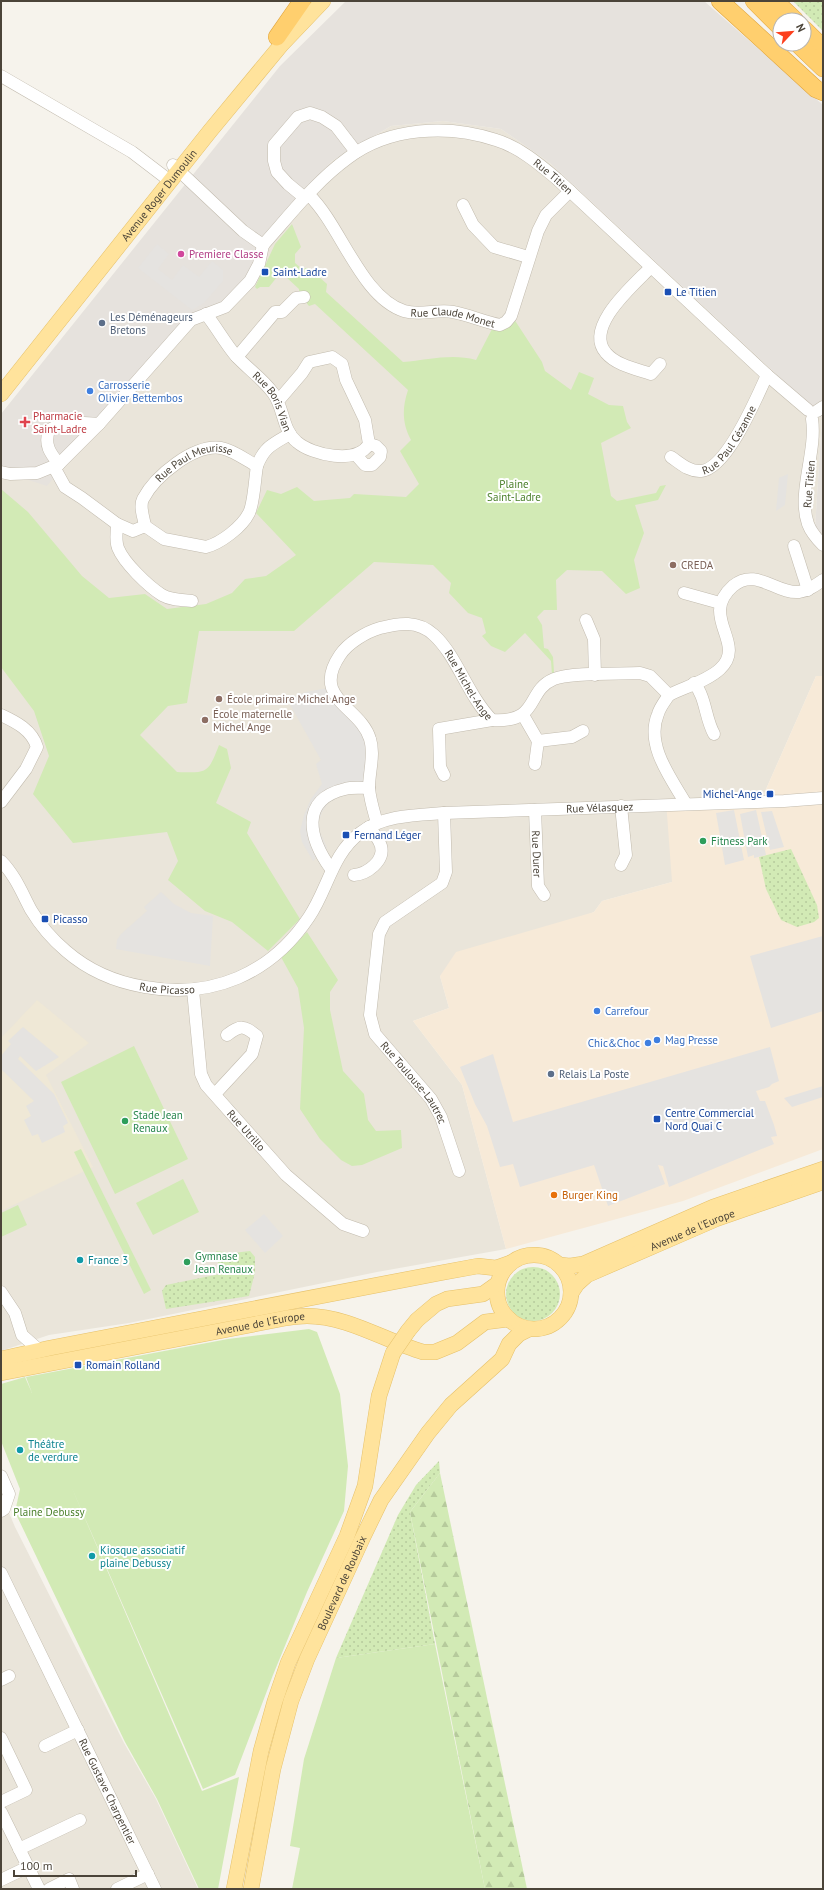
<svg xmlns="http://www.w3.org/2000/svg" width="824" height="1890" font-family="'PT Sans',sans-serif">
<defs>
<pattern id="grass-dots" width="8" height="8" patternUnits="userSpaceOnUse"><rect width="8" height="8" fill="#d2eab5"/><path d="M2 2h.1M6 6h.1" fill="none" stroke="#b6ca9c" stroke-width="1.8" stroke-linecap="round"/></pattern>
<pattern id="forest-firs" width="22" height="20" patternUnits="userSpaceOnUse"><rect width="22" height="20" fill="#d2eab5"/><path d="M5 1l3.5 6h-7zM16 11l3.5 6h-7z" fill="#b6ca9c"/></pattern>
</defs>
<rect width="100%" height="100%" fill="#f6f3ec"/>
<g fill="#eae5da">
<polygon points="443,121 501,129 550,163 822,417 815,528 823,536 823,676 816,676 763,796 672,882 602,901 594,912 440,976 449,1008 413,1021 462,1085 506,1249 377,1272 129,1323 49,1335 1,1351 1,470 182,323 261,240 332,161 391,126"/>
<polygon points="1,1494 15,1527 124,1743 156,1799 198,1889 1,1889"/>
</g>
<polygon fill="#f7ead8" points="816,676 823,676 823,1149 683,1201 506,1249 462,1085 413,1021 449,1008 440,976 456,952 594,912 602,901 672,882 666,801 763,796"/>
<polygon fill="#e6e2dd" points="346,1 704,1 823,105 823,536 815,528 822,417 550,163 501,129 443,121 391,126 332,161 261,240 253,267 232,296 214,309 182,323 47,486 1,471 1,414 280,66"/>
<polygon fill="#efe8d6" points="37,1000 89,1043 46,1075 93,1167 1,1211 1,1038"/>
<g fill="url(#grass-dots)">
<polygon points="793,1 823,1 823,31"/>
<polygon points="791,849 817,905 819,918 814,922 797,927 781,920 766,889 759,857"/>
<polygon points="216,1251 233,1253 250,1251 255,1257 255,1272 249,1296 166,1309 162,1291 166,1285 220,1274"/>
<circle cx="533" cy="1294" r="27"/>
<polygon points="439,1461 440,1473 410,1512 435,1644 336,1658 398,1515 416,1485"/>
</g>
<polygon fill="url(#forest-firs)" points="440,1473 527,1889 485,1889 410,1512"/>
<g fill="#d2eab5">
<path d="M292 224 301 247 295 254V263L301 268H309L327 284 326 292 403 362C428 360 452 353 476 360L492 329 500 330 514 319 542 362 545 371 571 390 579 372 594 378 588 394 609 405 623 406 627 422 631 428 601 443 611 496 617 501 656 493 660 486 666 485 658 500 635 505 644 533 634 560 640 588 626 594 602 571 567 570 556 580 557 610H544L537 617 542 625 544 648 548 649 553 657 554 672 558 673 552 675 551 661 525 633 505 652 491 646 482 636 486 633 482 618 468 613 449 593 451 583 433 565 374 562 294 631H199L187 703 168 706 140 735 177 772C207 773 208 774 219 745L227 749 231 768 216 803 251 822 247 833 300 919 268 951 232 922 205 911 168 880 178 861 167 832 73 843 33 794 49 756 34 711 1 667V489L28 512 82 576 109 598 145 594 167 609 206 604 232 593 245 579 266 576 296 555 256 513 267 490 281 494 297 487 314 501 350 498 354 494 406 497 419 484 400 451 411 440C402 423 402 408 408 390L315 304 309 306 299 294V289L286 277H277L269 287H260L257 289 255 287 275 244Z"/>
<polygon points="307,932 338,980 330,992 330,1010 343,1071 364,1094 368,1120 376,1131 401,1130 402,1148 362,1165 352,1166 341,1160 320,1139 300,1109 304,1028 298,988 281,957"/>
<polygon points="134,1046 188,1159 115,1194 61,1082"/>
<polygon points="81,1149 151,1290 144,1294 74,1152"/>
<polygon points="183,1179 199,1212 153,1235 136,1203"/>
<polygon points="18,1205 27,1225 1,1237 1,1213"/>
<polygon points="309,1329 317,1332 340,1394 348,1466 344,1511 307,1592 273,1675 235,1775 203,1789 71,1486 202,1791 239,1777 218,1889 199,1889 157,1799 125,1742 15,1512 20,1489 1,1441 1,1384 25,1377 32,1393 26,1377 228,1339"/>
<polygon points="435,1644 485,1889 292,1889 300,1848 290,1846 304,1759 336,1658"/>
</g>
<g fill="#e5e3e0">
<polygon points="157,244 169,254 158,269 172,280 183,265 199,277 212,261 223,270 223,281 204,303 192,310 138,268"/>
<polygon points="788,474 785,505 776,511 779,478"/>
<polygon points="328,688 359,728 366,740 368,754 366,795 357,793 346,793 328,803 322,812 319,821 320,832 327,848 313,861 302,842 300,831 304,815 311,799 322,784 316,764 321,760 287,699 306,692"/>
<polygon points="734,810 744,860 725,865 716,813"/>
<polygon points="756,810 766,855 754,858 754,855 748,857 740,814"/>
<polygon points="772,811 784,847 770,850 761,812"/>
<polygon points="161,892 174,904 191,913 213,916 210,966 116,949 117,940 121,934 147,911 144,907"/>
<polygon points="823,936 823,1011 771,1028 750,956"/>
<polygon points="23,1027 59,1057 36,1071 20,1056 18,1059 54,1094 68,1123 63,1126 65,1132 42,1143 38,1134 32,1136 24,1120 31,1116 26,1106 34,1101 1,1069 1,1056 11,1044 8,1041"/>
<polygon points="770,1047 779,1081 772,1084 769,1087 756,1091 760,1101 765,1101 774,1125 777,1136 771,1137 774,1144 669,1187 663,1166 658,1165 665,1184 608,1206 594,1165 520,1187 513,1164 500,1167 487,1126 475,1104 460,1067 493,1054 513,1122"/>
<polygon points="823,1086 823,1097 792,1107 784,1098"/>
<polygon points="264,1214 283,1236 265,1253 245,1230"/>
</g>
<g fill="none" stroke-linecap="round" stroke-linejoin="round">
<g stroke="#c2bbae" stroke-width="13">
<g id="minor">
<polyline points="1,76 132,152 170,181"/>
<polyline points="173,165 243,231 263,245"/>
<path id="s1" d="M309 195C341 226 361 297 404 311 420 316 437 309 453 312 469 315 484 322 500 325L506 322 511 316 538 231 546 215 570 191"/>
<polyline points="305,198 288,184 277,172 274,161 274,145 298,117 310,113 322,117 336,126 356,152"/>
<polyline points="463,205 473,225 494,247 528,257"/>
<path id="s2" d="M263 245C290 215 315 182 348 158 389 127 448 124 496 140 519 147 539 164 557 179L767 375 808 410"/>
<path d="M651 267C635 284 583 327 606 353 616 365 636 369 651 374L660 364"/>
<path id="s3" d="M206 314C217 328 225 343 236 356 248 369 263 379 273 393 284 407 282 430 297 442 312 455 357 465 369 444L365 420 346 380 342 364 332 357 309 362 302 373 278 401"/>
<polyline points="237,357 275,312 282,312 296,298 304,297"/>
<polyline points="817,411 823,407"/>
<path d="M812 419C817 452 797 493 808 524 811 532 817 539 823 545"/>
<polyline points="356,455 365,465 372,465 380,457 381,451 376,446 369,444"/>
<path id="s4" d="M671 457C680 463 689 472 701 471 727 469 757 397 767 375"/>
<path d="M59 464C50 453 44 445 49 430 65 420 82 423 99 424"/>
<path d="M54 467 65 487 82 498 117 524 133 531 145 526 164 539 206 547C221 543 242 527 249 513 254 503 255 477 257 466"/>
<polyline points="1,472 10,474 37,473 59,464 99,424 191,320 225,307 250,281 259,264 263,245"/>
<path d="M117 524C117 532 115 540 118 548 124 563 148 586 162 595 171 600 181 600 192 601"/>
<path id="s5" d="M145 526C144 518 139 507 143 499 155 476 194 444 221 448 233 450 246 460 257 466 264 447 273 444 290 434"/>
<polyline points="794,546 808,590"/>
<polyline points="684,593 720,603"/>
<polyline points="586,620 594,639 595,675"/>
<path d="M694 683C706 697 705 718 714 734"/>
<path d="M669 695C685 687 707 681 720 669 748 643 698 617 733 586 756 567 776 594 799 592 808 591 816 585 823 580"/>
<path d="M669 695C665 701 660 707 658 714 645 745 671 778 686 804"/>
<path d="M1 715C16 722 32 730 37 747L26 769 1 802"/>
<polyline points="523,715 538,741 572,737 583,731"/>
<polyline points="535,764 538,741"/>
<polyline points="444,775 440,767 439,729 492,720"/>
<path id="s6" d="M535 810 538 886 544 895"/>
<path id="s7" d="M444 813 446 872 442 883 385 922 379 934 370 1015 375 1034 431 1099 441 1117 459 1171"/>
<path id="s8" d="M377 823C374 812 370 800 369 788 369 772 375 754 370 739 361 707 310 699 340 655 348 643 366 632 380 628 399 623 418 620 434 635 457 656 468 696 492 720 541 723 525 691 554 679 571 672 620 674 640 673L650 676 669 695"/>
<path id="s9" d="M1 861C15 875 22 893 31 910 40 925 53 940 66 951 89 971 115 982 145 987 212 999 271 974 309 917 328 889 332 854 360 833 383 815 417 815 444 813L784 801 823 798"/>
<polyline points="621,865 626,855 621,806"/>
<path d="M331 869C310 840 298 800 345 789 352 787 361 788 369 788"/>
<path d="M354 875C367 874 385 861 381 846 379 839 374 833 369 827"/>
<path id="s10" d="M193 990 201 1074 206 1085 286 1175 343 1224 363 1231"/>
<path d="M215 1094 252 1054 257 1036C243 1025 241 1025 227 1035"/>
<polyline points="1,1292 15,1313 22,1335 39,1350"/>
<polyline points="1,1476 9,1494 4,1509 1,1511"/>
<path id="s11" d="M1 1573 155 1889"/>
<polyline points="1,1680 9,1676"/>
<polyline points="1,1738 26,1790 1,1802"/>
<polyline points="45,1746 78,1730"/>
<polyline points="1,1812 39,1889"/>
<polyline points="19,1849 80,1820"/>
<polyline points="1,1880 28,1867"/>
<polyline points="49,1889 69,1879 73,1889"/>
<polyline points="117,1889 148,1874"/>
</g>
</g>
<g stroke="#e6c16a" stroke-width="16">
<g id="major">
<path id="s12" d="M1 394 210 131 282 44 323 1"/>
<circle cx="534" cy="1292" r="37"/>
<polyline points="561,1265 570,1266 583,1264 713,1207 823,1169"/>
<path id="s13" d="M571 1293 577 1284 587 1275 716 1219 823 1182"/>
<polyline points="408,1331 417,1320 436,1304 447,1299 483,1294 497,1284"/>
<polyline points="1,1359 50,1348 440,1273 478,1266 496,1268 510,1263"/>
<path id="s14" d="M1 1373 286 1318C293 1317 300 1316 307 1316 348 1316 385 1341 423 1352H435L457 1343 485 1322 509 1319"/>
<polyline points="234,1889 261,1751 275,1701 288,1663 347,1536 365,1486 379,1396 393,1353"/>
<path id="s15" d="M251 1889 273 1769 291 1701 307 1659 363 1537 381 1500 428 1433 451 1405 502 1359 509 1344 519 1334 529 1329"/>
</g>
</g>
<g stroke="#e0a43c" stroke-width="18">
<g id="highway">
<polyline points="720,1 816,89 823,92"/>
<polyline points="754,1 780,27"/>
<polyline points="775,1 795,20"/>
<polyline points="804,29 823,48"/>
<polyline points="277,37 302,1"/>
<polyline points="798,44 823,68"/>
</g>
</g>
<use href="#minor" stroke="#fff" stroke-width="12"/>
<use href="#major" stroke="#ffe39c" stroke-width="15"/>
<use href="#highway" stroke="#ffcf6e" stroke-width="17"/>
<g stroke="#e6c16a" stroke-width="16" stroke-linecap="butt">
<polyline id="major-bridge" points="393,1353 408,1331"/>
</g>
<use href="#major-bridge" stroke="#ffe39c" stroke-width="15"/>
</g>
<circle fill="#d1479c" stroke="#fff" stroke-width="1.5" cx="181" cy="254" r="4"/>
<g fill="#1a4fb4" stroke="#fff" stroke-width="1.5">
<rect x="261" y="268" width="8" height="8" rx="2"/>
<rect x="664" y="288" width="8" height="8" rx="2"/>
<rect x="766" y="790" width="8" height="8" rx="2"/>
<rect x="342" y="831" width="8" height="8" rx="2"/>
<rect x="41" y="915" width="8" height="8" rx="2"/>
<rect x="653" y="1115" width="8" height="8" rx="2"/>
<rect x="74" y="1361" width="8" height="8" rx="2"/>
</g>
<g fill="#5c6f8a" stroke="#fff" stroke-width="1.5">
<circle cx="102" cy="323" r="4"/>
<circle cx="551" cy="1074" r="4"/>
</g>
<g fill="#3f7fe0" stroke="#fff" stroke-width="1.5">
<circle cx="90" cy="391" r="4"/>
<circle cx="597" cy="1011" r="4"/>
<circle cx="657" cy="1040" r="4"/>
<circle cx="648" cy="1043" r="4"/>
</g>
<path fill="#e0444e" stroke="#fff" stroke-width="1.5" d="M23 416h4v4h4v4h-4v4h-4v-4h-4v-4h4z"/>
<g fill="#8d6e63" stroke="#fff" stroke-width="1.5">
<circle cx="673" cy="565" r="4"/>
<circle cx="219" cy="699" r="4"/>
<circle cx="205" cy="720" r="4"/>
</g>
<g fill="#2e9e5b" stroke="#fff" stroke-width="1.5">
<circle cx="703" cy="841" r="4"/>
<circle cx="125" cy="1121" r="4"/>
<circle cx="187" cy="1262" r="4"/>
</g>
<circle fill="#e8710a" stroke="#fff" stroke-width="1.5" cx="554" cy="1195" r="4"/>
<g fill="#0f9aa8" stroke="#fff" stroke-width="1.5">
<circle cx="80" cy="1260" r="4"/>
<circle cx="20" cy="1450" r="4"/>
<circle cx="92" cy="1556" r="4"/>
</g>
<g text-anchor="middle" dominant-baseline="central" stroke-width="4" stroke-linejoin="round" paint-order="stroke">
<g font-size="11" fill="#4b4439" stroke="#fff">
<text stroke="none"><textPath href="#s2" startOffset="345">Rue Titien</textPath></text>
<text stroke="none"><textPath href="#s12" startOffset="254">Avenue Roger Dumoulin</textPath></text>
<text stroke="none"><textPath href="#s1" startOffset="202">Rue Claude Monet</textPath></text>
<text stroke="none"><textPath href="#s3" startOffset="111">Rue Boris Vian</textPath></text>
<text stroke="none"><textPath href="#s4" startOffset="77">Rue Paul Cézanne</textPath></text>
<text stroke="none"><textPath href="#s5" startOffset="94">Rue Paul Meurisse</textPath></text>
<text transform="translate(809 484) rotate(-85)">Rue Titien</text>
<text stroke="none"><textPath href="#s8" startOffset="352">Rue Michel-Ange</textPath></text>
<text stroke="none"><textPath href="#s9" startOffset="732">Rue Vélasquez</textPath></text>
<text stroke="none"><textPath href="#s6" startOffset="44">Rue Durer</textPath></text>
<text stroke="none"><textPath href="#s9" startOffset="222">Rue Picasso</textPath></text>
<text stroke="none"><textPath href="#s7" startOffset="317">Rue Toulouse-Lautrec</textPath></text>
<text stroke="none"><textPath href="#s10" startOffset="157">Rue Utrillo</textPath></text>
<text stroke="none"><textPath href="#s13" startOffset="139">Avenue de l'Europe</textPath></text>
<text stroke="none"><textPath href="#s14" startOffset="264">Avenue de l'Europe</textPath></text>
<text stroke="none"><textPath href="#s15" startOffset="321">Boulevard de Roubaix</textPath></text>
<text stroke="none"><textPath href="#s11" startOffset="243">Rue Gustave Charpentier</textPath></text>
</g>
<g font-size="11" fill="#b23c85" stroke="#fff" text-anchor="start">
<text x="189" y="254">Premiere Classe</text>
</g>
<g font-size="11" fill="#164399" stroke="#fff" text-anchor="start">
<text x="273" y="272">Saint-Ladre</text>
<text x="676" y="292">Le Titien</text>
<text x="762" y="794" text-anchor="end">Michel-Ange</text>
<text x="354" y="835">Fernand Léger</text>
<text x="53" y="919">Picasso</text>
<text x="665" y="1113">Centre Commercial<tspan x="665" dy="13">Nord Quai C</tspan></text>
<text x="86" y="1365">Romain Rolland</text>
</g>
<g font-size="11" fill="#4e5e75" stroke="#fff" text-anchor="start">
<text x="110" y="317">Les Déménageurs<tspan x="110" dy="13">Bretons</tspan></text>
<text x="559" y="1074">Relais La Poste</text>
</g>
<g font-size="11" fill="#366cbe" stroke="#fff" text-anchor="start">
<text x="98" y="385">Carrosserie<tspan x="98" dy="13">Olivier Bettembos</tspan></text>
<text x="605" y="1011">Carrefour</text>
<text x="665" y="1040">Mag Presse</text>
<text x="640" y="1043" text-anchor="end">Chic&amp;Choc</text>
</g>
<g font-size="11" fill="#be3a42" stroke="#fff" text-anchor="start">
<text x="33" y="416">Pharmacie<tspan x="33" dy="13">Saint-Ladre</tspan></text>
</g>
<g font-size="11" fill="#4a7f2a" stroke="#fff">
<text x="514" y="484">Plaine<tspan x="514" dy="13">Saint-Ladre</tspan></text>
<text x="49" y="1512">Plaine Debussy</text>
</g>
<g font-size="11" fill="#785e54" stroke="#fff" text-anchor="start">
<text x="681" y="565">CREDA</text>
<text x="227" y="699">École primaire Michel Ange</text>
<text x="213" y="714">École maternelle<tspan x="213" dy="13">Michel Ange</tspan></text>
</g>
<g font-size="11" fill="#27864d" stroke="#fff" text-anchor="start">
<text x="711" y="841">Fitness Park</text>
<text x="133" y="1115">Stade Jean<tspan x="133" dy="13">Renaux</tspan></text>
<text x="195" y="1256">Gymnase<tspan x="195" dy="13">Jean Renaux</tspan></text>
</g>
<g font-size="11" fill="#c56008" stroke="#fff" text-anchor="start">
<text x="562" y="1195">Burger King</text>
</g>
<g font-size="11" fill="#0d838f" stroke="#fff" text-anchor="start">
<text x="88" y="1260">France 3</text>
<text x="28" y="1444">Théâtre<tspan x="28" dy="13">de verdure</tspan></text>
<text x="100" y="1550">Kiosque associatif<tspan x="100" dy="13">plaine Debussy</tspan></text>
</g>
</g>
<rect width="824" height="1890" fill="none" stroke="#4b4439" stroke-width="4"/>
<g transform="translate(792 32) rotate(64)"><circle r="19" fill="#ffffff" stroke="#b7b4b0"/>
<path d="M0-3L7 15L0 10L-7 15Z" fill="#fc3f1d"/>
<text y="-6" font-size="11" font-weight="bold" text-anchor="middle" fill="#4b4439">N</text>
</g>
<path d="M14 1870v6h122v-6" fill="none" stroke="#4b4439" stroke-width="2"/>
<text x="20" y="1870" font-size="12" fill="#4b4439" stroke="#ffffff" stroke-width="3" paint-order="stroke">100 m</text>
</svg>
